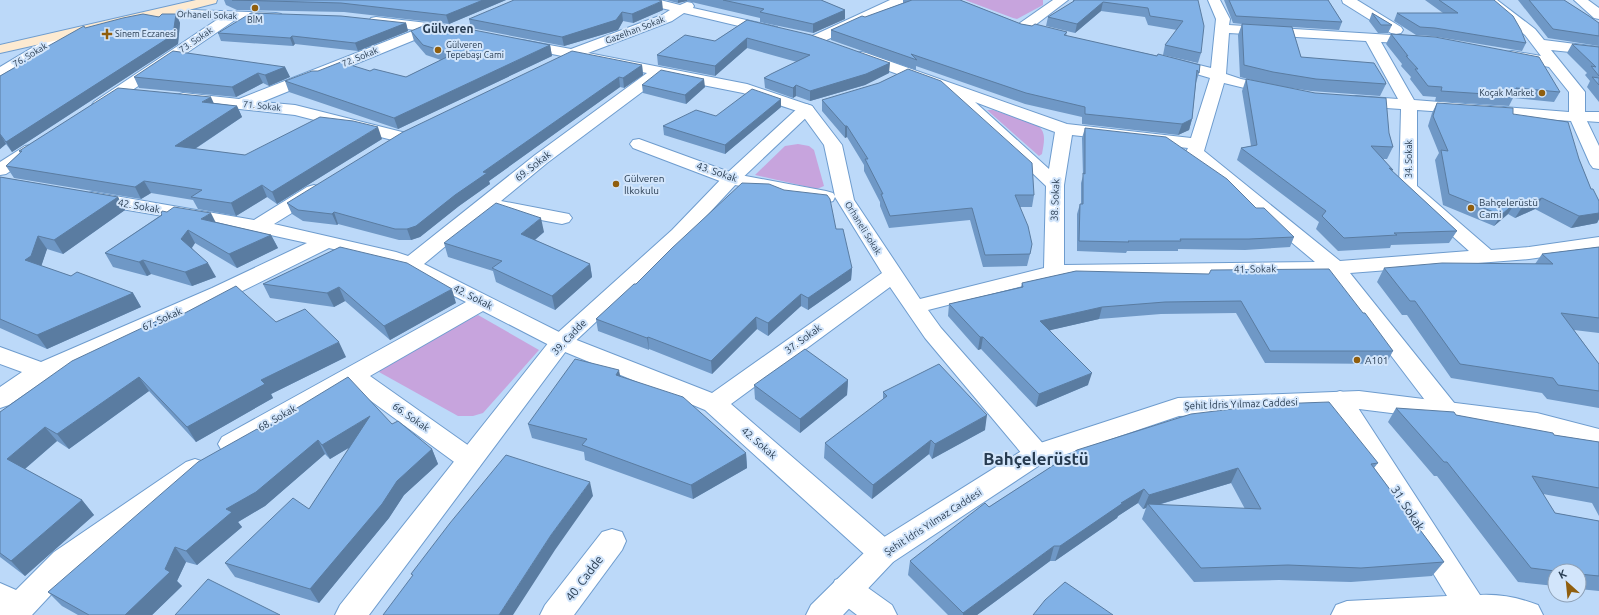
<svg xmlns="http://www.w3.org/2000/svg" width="1599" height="615" font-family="Ubuntu,sans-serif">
<rect width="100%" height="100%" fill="#bcd9f9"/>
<g fill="#c7a4dd">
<polygon points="965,0 1043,0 1043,5 1017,19 1013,18"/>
<path d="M987 110H993L1037 125C1047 132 1044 142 1042 154L1039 156Z"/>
<polygon points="798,144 809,146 814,150 824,186 817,189 755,175 785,146"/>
<polygon points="478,315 539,350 483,413 473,416 458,416 379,372 385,363"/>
</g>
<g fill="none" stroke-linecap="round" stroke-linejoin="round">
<g stroke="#6e9cce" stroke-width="2">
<g id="minor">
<path d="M637 0H660L680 5 687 2 692 3 694 6 693 8 777 27 779 30 777 33 772 34 684 13 672 21 588 53 747 84 812 106 842 145 854 200 920 299 1044 268 1046 186 989 132 951 98 949 95 950 93 856 59 854 56 856 53 861 52 866 53 1067 124 1191 138 1210 78 1166 65 1164 62 1166 59 1171 58 1211 68 1216 19 1208 0H1220L1230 19 1229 25 1424 37 1426 40 1424 43 1419 44 1381 42 1414 100 1569 112V92L1549 67 1507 58 1505 55 1507 52 1512 51 1541 56 1525 35 1483 0H1497L1535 29 1544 40 1599 47V55L1551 50 1585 92V117L1599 146V169L1593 168 1590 164 1571 121 1417 110V186L1491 250 1529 247 1599 237V249L1529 259 1350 273 1455 404 1459 410 1455 416 1446 419 1437 416 1329 274 1054 278 928 310 941 328 1046 447 1050 454 1046 461 1037 464 1028 461 925 338 890 287 731 404 893 544 898 553 893 562 883 565 873 562 705 410 553 347 483 311 370 376 479 453 483 460 479 467 470 470 461 467 352 387 240 451 231 454 222 451 218 444 222 437 466 302 389 263 329 248 228 298 50 377 9 405 0 408V387L22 372 0 364V347L41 362 212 288 307 243 257 232 92 204 85 202 83 198 85 194 92 192 254 220 307 187 314 185 321 187 323 191 321 195 274 224 396 252 408 256 535 155 647 73 517 47 515 44 517 41 522 40 571 49 662 15 670 10 638 3ZM1229 33 1366 41 1398 99 1356 96 1350 98 1348 101 1350 104 1356 106 1401 109 1399 188 1469 251 1340 261 1204 151 1224 83 1273 95 1279 93 1281 90 1279 87 1241 79 1226 74ZM662 77 743 93 800 112 824 145 835 196 833 193 826 191 735 174 639 139 633 140 630 144 633 148 725 183 826 203 833 201 835 197 882 273 712 393 569 337 424 264 489 210 562 224 569 222 572 218 569 214 501 201 547 163ZM975 102 1055 132 1049 169ZM1072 135 1188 148 1186 152 1189 156 1315 262 1064 265V185Z"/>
<polygon points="890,0 907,0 906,3 820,43 815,44 810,43 808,40 810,37"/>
<polygon points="1053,0 1068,0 1030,29 1025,30 1020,29 1018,26 1020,23"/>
<polygon points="1342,0 1357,0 1401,27 1403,30 1401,33 1396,34 1391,33 1343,3"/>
<polygon points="1574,0 1588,0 1599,8 1599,19 1594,18"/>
<polygon points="161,9 276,13 281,14 283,17 281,20 276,21 235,20 106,108 100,110 94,108 92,105 94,102 218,19 156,16 154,13 156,10"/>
<polygon points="376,17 453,26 458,27 460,30 458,33 453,34 434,32 262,102 295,105 406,133 408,137 406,141 400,142 295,115 183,103 177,101 175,98 177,95 183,93 239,99 415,30 371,24 369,21 371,18"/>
<polygon points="60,33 65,34 67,37 65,40 5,76 0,78 0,67 55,34"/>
<polygon points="31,145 37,146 40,150 37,154 6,174 0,175 0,162 25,146"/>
<path d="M1340 391 1349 394 1480 595C1500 594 1520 598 1538 605L1543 615H1331L1336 605 1347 601 1447 596 1328 400 1331 394Z"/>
<polygon points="195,459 204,462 208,469 204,476 74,570 32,615 0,615 0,583 16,590 54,552 186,462"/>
<polygon points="846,576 857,580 892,605 897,615 857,615 835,598 831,589 835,580"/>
</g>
</g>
<g stroke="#6e9cce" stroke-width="2">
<g id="tertiary">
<polygon points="806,104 812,106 814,109 812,112 737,183 686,238 569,347 369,615 335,615 340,605 553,337 672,230 725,175 800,106"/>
<polygon points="1577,112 1599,112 1599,122 1571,120 1569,117 1571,114"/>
<polygon points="1359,391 1537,413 1599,429 1599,449 1537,431 1359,409 1179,416 1046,461 893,562 843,615 806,615 811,605 873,544 1028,447 1178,398"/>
<polygon points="612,529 622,532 626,541 622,550 574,615 540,615 545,605 602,532"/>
</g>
</g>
<g stroke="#6e9cce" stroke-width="2">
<polygon id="secondary" points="196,0 217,0 216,3 161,17 0,53 0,45"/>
</g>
<use href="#minor" fill="#fff" fill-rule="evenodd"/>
<use href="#tertiary" fill="#fff" fill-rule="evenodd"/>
<use href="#secondary" fill="#fdead1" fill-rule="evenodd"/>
</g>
<g fill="#6f98c6" fill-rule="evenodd">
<polygon points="224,0 506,0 449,24 344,12 237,10 226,5"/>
<polygon points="666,0 821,0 845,10 845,19 813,33 760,22 760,18 687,1 678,3"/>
<polygon points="903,0 960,0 1021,24 1067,32 1066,36 1200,65 1199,73 1196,83 1192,119 1189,130 1178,135 1082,124 1082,117 1025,104 916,66 916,70 831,40 831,30 903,3"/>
<polygon points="1073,0 1198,0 1201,53 1198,63 1163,55 1165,45 1177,30 1148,25 1145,17 1101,11 1075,33 1046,26 1048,17 1073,2"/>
<polygon points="1224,0 1328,0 1342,22 1339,30 1292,27 1301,57 1386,84 1380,96 1311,91 1277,86 1389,133 1393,147 1387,159 1383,159 1393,170 1392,171 1457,231 1449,243 1391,245 1390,248 1338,251 1316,229 1319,222 1237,160 1241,148 1251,146 1242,91 1246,79 1263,83 1240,77 1238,35 1242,24 1233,23"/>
<polygon points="1425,0 1494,0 1526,43 1522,51 1431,36 1416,35 1394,21 1397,13 1443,13"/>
<polygon points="1518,0 1564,0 1599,23 1599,46 1548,38"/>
<polygon points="663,10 633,23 623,21 618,30 564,46 471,28 469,19"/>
<polygon points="1372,13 1392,25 1388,33 1378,33 1369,21"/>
<polygon points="176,14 180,23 178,44 12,152 6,144 0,149 0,76 85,28"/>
<polygon points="747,20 889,73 865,85 810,101 796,96 793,98 765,88 764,78 797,62 747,48 715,76 658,65 657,55 715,41"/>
<polygon points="406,23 408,31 358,51 295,44 293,46 221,41 218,33"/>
<polygon points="411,31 550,45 552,56 398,129 289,92 285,81 318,71 370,71 406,77 441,60 426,55 414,41"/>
<polygon points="1391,34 1560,92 1554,102 1513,98 1509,106 1435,101 1436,97 1423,96 1410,79 1411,77 1401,66 1402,64 1386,44"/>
<polygon points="1572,44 1599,47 1599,102 1587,87 1590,81 1585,75 1587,73 1567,53"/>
<polygon points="642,65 643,75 624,88 620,87 489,181 490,184 459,206 420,237 411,240 399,240 338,224 337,225 303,221 292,214 287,203"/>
<polygon points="285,67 290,77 269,86 263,83 236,97 139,88 134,77"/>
<polygon points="642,85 705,87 686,104 643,93"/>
<polygon points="781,99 781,107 725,154 664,135 663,126 716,116"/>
<polygon points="822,100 1034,195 1032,207 1020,207 1030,254 1027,266 983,267 970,220 889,228 880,206 880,202 864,171 864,165 847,137 845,138 822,111"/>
<polygon points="214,103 237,106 242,117 195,149 245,155 382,139 277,204 267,197 236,216 198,209 193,200 151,193 141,199 14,178 6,166 20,153 19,151"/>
<polygon points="1437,103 1513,114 1579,159 1591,189 1599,201 1599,219 1597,223 1571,228 1535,209 1515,218 1508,214 1494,226 1443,205 1435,160 1439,153 1428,126 1432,113"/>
<polygon points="1085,128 1256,208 1294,237 1290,247 1245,250 1178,249 1178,251 1127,251 1126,253 1077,251 1077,214 1080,204 1081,204 1081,183 1083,176 1082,138"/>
<polygon points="0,177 118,197 125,210 63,254 47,249 41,266 71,276 133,293 141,307 47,349 0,328"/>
<polygon points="161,214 216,222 271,235 278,248 237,268 195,243 192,248 216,277 192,286 151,274 147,276 113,267 105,253 161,215"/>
<polygon points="836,229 852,268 851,280 808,310 801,306 768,336 757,329 712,374 649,349 649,350 598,331 596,319 636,284"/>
<polygon points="544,232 535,240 590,264 592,277 555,310 496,282 493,271 448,257 444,243"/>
<polygon points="340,247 456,303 390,340 345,301 334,307 270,298 263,284"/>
<polygon points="1599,247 1599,333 1574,330 1599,364 1599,408 1547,399 1542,393 1451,378 1407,315 1402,315 1377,282 1384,268 1535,264 1542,254"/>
<polygon points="1076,271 1363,313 1393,351 1386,364 1265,363 1236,313 1161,314 1099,319 1050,330 1088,385 1036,407 981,349 978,350 948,316 949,304 1021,287 1022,283"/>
<polygon points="276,322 346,357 271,394 273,398 196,442 149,391 69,449 57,441 25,469 82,500 94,515 25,576 0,557 0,412 166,323"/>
<polygon points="621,377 746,453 747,468 693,499 585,460 584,452 532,438 528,424"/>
<polygon points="848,380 847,395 800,433 755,399 754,385"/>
<polygon points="883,392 985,430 932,459 929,454 872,499 824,458 825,443 883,400"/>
<polygon points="1396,408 1456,415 1554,435 1599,442 1599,516 1592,503 1543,494 1555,513 1599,521 1599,592 1599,591 1579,589 1579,571 1555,571 1555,586 1518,582 1437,476 1434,476 1388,422"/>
<polygon points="392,424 432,449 438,464 404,495 389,518 319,603 235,577 225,563 309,509 350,447 330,459 325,454 265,506 238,522 242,527 197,565 186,562 177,581 182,586 152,615 78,615 62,606 48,592 259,431"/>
<path d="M1077 450 1378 463 1374 468 1444 562 1432 576 1351 582 1279 580 1194 582 1142 519 1146 508 1143 509 1138 503 1118 516 1117 518 1055 561H1050L977 615H948L908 575 910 561 989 507ZM1231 483 1245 509 1158 505Z"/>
</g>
<g fill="#5a7ca1">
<polygon points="483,0 506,0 449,24 446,15"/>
<polygon points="678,0 687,0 687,1 678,3"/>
<polygon points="662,1 663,10 633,23 632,14"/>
<polygon points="1103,2 1101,11 1075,33 1077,24"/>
<polygon points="845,10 845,19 813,33 813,24"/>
<polygon points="622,12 623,21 618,30 564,46 562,37"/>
<polygon points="176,14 180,23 178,44 12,152 6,142"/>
<polygon points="406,23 408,31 358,51 355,43"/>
<polygon points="292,36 295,44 293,46 290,38"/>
<polygon points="747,38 747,48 715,76 715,66"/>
<polygon points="550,45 552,56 398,129 394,118"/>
<polygon points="890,63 889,73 865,85 810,101 810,91"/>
<polygon points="642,65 643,75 624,88 623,78"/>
<polygon points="285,67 290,77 269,86 265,75"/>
<polygon points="258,73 263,83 236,97 232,87"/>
<polygon points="619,77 620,87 489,181 490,184 459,206 420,237 411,240 407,229 483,172"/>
<polygon points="704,79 705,87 686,104 685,95"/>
<polygon points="796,85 796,96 793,98 793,88"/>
<polygon points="211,97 216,108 202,102"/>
<polygon points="781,99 781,107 725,154 725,145"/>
<polygon points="237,106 242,117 181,158 175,146"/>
<polygon points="1192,119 1189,130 1178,135 1182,124"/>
<polygon points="845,126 847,126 847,137 845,138"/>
<polygon points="378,127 382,139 277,204 272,192"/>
<polygon points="0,134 6,144 0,149"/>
<polygon points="144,181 151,193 141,199 135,187"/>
<polygon points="262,185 267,197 236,216 231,203"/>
<polygon points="118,197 125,210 63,254 54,240"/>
<polygon points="1542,198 1535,209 1515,218 1522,207"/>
<polygon points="1515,203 1508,214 1494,226 1501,215"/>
<polygon points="334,212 338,224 337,225 332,214"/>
<polygon points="211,213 218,227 201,219"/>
<polygon points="1599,213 1599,219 1597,223 1571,228 1579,216"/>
<polygon points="541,218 544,232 525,248 521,234"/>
<polygon points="188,230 195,243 188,253 181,239"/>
<polygon points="271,235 278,248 237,268 229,254"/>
<polygon points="38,236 47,249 40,270 25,260"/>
<polygon points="143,260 151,274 147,276 139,262"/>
<polygon points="208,263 216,277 192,286 185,272"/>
<polygon points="590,264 592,277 555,310 552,296"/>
<polygon points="852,268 851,280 808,310 808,298"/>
<polygon points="339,287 345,301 334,307 327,293"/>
<polygon points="452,289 456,303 390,340 384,326"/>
<polygon points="133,293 141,307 47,349 37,335"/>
<polygon points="801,294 801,306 768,336 768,323"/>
<polygon points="1102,307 1099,319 1038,333 1040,321"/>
<polygon points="756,317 757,329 712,374 711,361"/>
<polygon points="648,337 649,349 649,350 647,338"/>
<polygon points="980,337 983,337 981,349 978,350"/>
<polygon points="339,342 346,357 271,394 273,398 196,442 187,427 261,380"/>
<polygon points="619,370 622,385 616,375"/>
<polygon points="1092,373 1088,385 1036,407 1039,394"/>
<polygon points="139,377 149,391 69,449 57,434"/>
<polygon points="848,380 847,395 800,433 800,419"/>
<polygon points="987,415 985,430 932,459 935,444"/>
<polygon points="370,416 377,431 330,459 322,445"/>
<polygon points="45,427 57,441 20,473 7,459"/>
<polygon points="318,440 325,454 265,506 238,522 242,527 197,565 186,551 226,509"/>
<polygon points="931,440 929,454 872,499 873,485"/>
<polygon points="432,449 438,464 404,495 389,518 319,603 310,589 397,481"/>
<polygon points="746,453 747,468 693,499 691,485"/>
<polygon points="1238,468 1231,483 1150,507 1148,504 1146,508 1143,509 1149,495"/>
<polygon points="590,482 593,496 555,550 513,615 499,615 551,535"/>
<polygon points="1144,489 1138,503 1118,516 1117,518 1055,561 1060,546 1121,503"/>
<polygon points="82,500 94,515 25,576 11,561"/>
<polygon points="1054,546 1050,561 977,615 963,615 963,613"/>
<polygon points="175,547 186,562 177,581 182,586 152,615 125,615 165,569"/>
</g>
<g fill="#81b1e6" stroke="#5a7ca1">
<polygon points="232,0 483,0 446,15 341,3"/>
<polygon points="514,0 658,0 662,1 632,14 622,12 616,20 562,37 469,19"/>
<polygon points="723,0 821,0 845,10 813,24 760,12 764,9"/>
<polygon points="912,0 960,0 1021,24 1032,26 1035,24 1067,32 1064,35 1157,56 1158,54 1200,65 1199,73 1197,70 1192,119 1182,124 1085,114 1085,107 1026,93 911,54 917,60 831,30 862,16 865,17"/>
<polygon points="1074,0 1198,0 1204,26 1201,53 1165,45 1183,21 1150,16 1148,8 1103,2 1077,24 1048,17 1074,1"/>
<polygon points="1229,0 1328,0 1342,22 1236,16"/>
<polygon points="1439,0 1494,0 1513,16 1521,30 1526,43 1435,28 1420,27 1397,13 1458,13"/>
<polygon points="1529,0 1564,0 1589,16 1599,23 1599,36 1553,29"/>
<polygon points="251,13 341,16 406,23 355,43 292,36 290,38 218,33"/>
<polygon points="1372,13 1392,25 1381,25"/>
<polygon points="143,14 159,17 162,14 176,14 173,35 6,142 0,134 0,76 19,65 18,63 84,26 85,28 123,18"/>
<polygon points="747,20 811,35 890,63 866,74 810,91 796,85 793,88 764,78 771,74 810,55 747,38 715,66 657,55 685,35 715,41"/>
<polygon points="430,23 448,25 550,45 394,118 285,81 312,71 318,71 341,62 370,71 374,69 406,77 453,54 423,45 411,31"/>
<polygon points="1242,24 1292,27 1301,57 1374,63 1385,81 1386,84 1316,79 1273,72 1244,65"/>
<polygon points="1391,34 1435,37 1539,57 1560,92 1516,88 1515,96 1441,91 1442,87 1428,86 1415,69 1418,69 1406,56 1408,56"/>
<polygon points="1572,44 1599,47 1599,76 1591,66 1596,67"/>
<polygon points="173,51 285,67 265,75 258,73 232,87 134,77"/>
<polygon points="572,51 642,65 623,78 619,77 483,172 487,173 455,195 416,226 407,229 395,229 334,212 332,214 298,210 287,203 403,132"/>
<polygon points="908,69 941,81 1032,163 1034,195 1015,195 1028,226 1032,244 1030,254 985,255 972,208 890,216 881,194 883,194 865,159 868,159 847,126 845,126 822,100 879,83"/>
<polygon points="661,70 704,79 685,95 642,85"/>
<polygon points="1592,77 1599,78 1599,85"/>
<polygon points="1246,79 1315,93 1386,98 1389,133 1393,147 1371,146 1393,170 1389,168 1457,231 1394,233 1397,235 1344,238 1322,216 1326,211 1241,148 1257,145"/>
<polygon points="118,88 211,97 202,102 237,106 175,146 245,155 320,117 353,121 378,127 272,192 262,185 231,203 191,197 202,190 144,181 135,187 6,166 22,151 19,151"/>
<polygon points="752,89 781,99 725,145 663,126 696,110 716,116"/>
<polygon points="1437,103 1513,108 1513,114 1568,122 1579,159 1591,189 1593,189 1599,201 1599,213 1579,216 1542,198 1522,207 1515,203 1501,215 1449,194 1441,150 1448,151 1433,116"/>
<polygon points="1085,128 1166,137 1227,179 1256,208 1264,208 1294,237 1249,239 1180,239 1181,241 1128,241 1129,242 1079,241 1080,204 1083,204 1083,173 1085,174"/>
<polygon points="0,177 118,197 54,240 38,236 31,256 25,260 71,276 77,272 133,293 37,335 0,319"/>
<polygon points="742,183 769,184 784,190 827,195 830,199 836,229 843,229 852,268 808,298 801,294 768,323 756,317 711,361 648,337 647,338 596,319 634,284 636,284 672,248"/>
<polygon points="496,203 541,218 521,234 590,264 552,296 492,268 502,261 444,243"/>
<polygon points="174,207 211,213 201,219 271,235 229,254 188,230 181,239 208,263 185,272 143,260 139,262 105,253 162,215 161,214 162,211 167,212"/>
<polygon points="340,247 407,263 452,289 384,326 339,287 327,293 263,284"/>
<polygon points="1599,247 1599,318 1561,313 1599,364 1599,391 1558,385 1553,378 1460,364 1415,301 1410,301 1384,268 1442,263 1553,264 1542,254"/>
<polygon points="1329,269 1363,313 1365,313 1393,351 1270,351 1241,301 1165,302 1102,307 1040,321 1092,373 1039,394 983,337 980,337 949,304 1023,287 1022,283 1076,271 1209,274 1211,270"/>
<polygon points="236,286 276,322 305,309 339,342 261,380 265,384 187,427 139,377 57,434 45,427 7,459 82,500 11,561 0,553 0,412 72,361 161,319 166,323"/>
<polygon points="805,349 848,380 800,419 754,385"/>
<polygon points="575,359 619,370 616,375 683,397 746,453 691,485 582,445 587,439 528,424"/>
<polygon points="939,364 987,415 935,444 931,440 873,485 825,443 887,396 883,392"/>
<polygon points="348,377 392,424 398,421 432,449 397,481 382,504 310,589 225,563 293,498 309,509 370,416 322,445 318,440 256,492 226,509 232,512 186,551 175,547 165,569 170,572 125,615 89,615 48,592 198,462 257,429 259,431"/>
<polygon points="1329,402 1378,463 1371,464 1444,562 1361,568 1288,565 1201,568 1148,504 1261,509 1238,468 1149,495 1144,489 1121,503 1123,503 1060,546 1054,546 963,613 910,561 985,503 989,507 1077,450 1191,414 1274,404"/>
<polygon points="1396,408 1454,412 1456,415 1553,433 1554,435 1599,442 1599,488 1532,476 1555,513 1599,521 1599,576 1579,574 1579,571 1555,571 1531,568 1447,462 1444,462"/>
<polygon points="506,455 590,482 551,535 499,615 383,615 413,575 411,574 450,523"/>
<polygon points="208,579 280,615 175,615"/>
<polygon points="1065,582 1113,615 1033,615 1045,600"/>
</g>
<g fill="#905e0d" stroke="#d2e5fb" stroke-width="1.5">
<circle cx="255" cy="8" r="4"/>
<path d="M105 28h4v4h4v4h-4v4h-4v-4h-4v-4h4z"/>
<circle cx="438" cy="50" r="4"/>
<circle cx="1542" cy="93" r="4"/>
<circle cx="616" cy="184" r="4"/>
<circle cx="1471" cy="208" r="4"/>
<circle cx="1357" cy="360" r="4"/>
</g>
<g text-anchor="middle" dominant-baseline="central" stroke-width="4" stroke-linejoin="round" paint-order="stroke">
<g font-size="9" fill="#273b50" stroke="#d2e5fb">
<text transform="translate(207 15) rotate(2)">Orhaneli Sokak</text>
<text transform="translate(635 30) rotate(-21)">Gazelhan Sokak</text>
<text transform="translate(196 40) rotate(-34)">73. Sokak</text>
<text transform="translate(30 55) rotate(-31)">76. Sokak</text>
<text transform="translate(360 57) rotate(-22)">72. Sokak</text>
<text transform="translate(262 106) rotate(6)">71. Sokak</text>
<text transform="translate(1409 159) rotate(-90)">34. Sokak</text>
<text transform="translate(863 228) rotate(58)">Orhaneli Sokak</text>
</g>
<g font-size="9" fill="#273b50" stroke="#d2e5fb" text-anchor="start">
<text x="255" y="20" text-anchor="middle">BİM</text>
<text x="115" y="34">Sinem Eczanesi</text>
<text x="446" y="45">Gülveren<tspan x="446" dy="10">Tepebaşı Cami</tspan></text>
<text x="1534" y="93" text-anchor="end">Koçak Market</text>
</g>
<g font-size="10" fill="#273b50" stroke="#d2e5fb">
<text transform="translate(533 166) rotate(-38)">69. Sokak</text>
<text transform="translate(717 172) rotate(19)">43. Sokak</text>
<text transform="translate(1055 200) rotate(-87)">38. Sokak</text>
<text transform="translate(139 206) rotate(10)">42. Sokak</text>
<text transform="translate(1255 269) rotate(-1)">41. Sokak</text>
<text transform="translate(473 297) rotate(27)">42. Sokak</text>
<text transform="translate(162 319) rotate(-24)">67. Sokak</text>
<text transform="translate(569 337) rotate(-46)">39. Cadde</text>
<text transform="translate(803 339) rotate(-36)">37. Sokak</text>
<text transform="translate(1241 404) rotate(-2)">Şehit İdris Yılmaz Caddesi</text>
<text transform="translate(411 417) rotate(35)">66. Sokak</text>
<text transform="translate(277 418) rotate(-30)">68. Sokak</text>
<text transform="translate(759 443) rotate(41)">42. Sokak</text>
<text transform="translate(933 522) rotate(-33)">Şehit İdris Yılmaz Caddesi</text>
</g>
<g font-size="10" fill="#273b50" stroke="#d2e5fb" text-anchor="start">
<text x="624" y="178">Gülveren<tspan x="624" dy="12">İlkokulu</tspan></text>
<text x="1479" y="202">Bahçelerüstü<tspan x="1479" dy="12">Cami</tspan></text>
<text x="1365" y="360">A101</text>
</g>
<g font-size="12" font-weight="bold" fill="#273b50" stroke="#d2e5fb">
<text x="448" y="28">Gülveren</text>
</g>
<g font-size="12" fill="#273b50" stroke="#d2e5fb">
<text transform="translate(1408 508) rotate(57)">31. Sokak</text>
<text transform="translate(584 578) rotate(-53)">40. Cadde</text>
</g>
<g font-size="17" font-weight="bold" fill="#273b50" stroke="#d2e5fb">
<text x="1036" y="458">Bahçelerüstü</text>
</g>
</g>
<g transform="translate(1567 583) rotate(333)"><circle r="19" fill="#d2e5fb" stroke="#8ea1b7"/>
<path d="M0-3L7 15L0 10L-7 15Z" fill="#905e0d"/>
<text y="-6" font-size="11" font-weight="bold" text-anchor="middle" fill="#273b50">K</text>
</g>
</svg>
